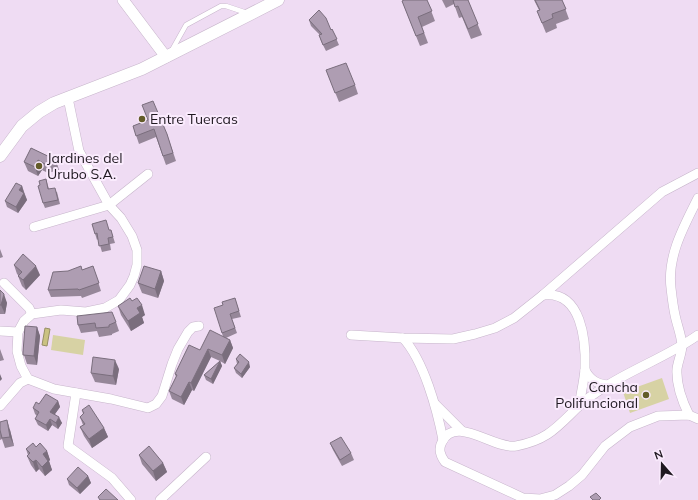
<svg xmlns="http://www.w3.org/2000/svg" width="698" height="500" font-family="Mulish,sans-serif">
<rect width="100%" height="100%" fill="#efdcf3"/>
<g fill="#d7d2a4">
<polygon points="53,335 85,340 83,355 51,350"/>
<polygon points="662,378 669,399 630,413 623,392"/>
</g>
<polygon fill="#cac282" stroke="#978f65" points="45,328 50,329 47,346 42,345"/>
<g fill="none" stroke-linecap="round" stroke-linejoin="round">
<g stroke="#c7b5cb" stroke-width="5.5">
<polyline id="service" points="172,50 186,25 221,6 226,6 247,13"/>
</g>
<g stroke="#c7b5cb" stroke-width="10">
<g id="minor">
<polyline points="68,98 79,151 109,205 121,218 132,236 137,250 137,265 134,276 130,285 119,300 105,308 86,312 61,310 32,314 24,321 18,332 17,351 21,366 28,379 54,389 111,399 148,408 156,404 162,396 172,364 178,349 188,332 193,327 199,326"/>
<polyline points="34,227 109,205 148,174"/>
<polyline points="4,283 29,308 32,314"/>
<path d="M543 295C582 290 586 341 585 369 584 381 581 394 579 406"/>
<polyline points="0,331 18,332"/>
<polyline points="351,335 403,338 453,339 475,334 495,328 514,318 543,295 662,192 698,173"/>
<path d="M698 335C670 355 637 367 608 385 598 391 587 398 579 406 557 427 548 440 516 446 495 450 455 414 442 442 438 449 440 455 445 462L523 498 540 499 555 495 569 486 582 475 605 446 630 427 658 416 689 415 698 419"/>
<path d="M403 338C424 361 437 409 443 440"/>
<path d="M585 370C590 380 597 384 608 385"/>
<polyline points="76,393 68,446 112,478 131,500"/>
<polyline points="435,404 462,431"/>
<polyline points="0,406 20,383 28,379"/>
<path d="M689 415C682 401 676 385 677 369 678 361 682 353 682 345 681 334 677 325 675 315 673 306 672 297 671 288 667 256 684 226 698 198"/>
<polyline points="160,500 206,457"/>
</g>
</g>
<g stroke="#c7b5cb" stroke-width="12">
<polyline id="tertiary" points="123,0 166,57"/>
</g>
<g stroke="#c7b5cb" stroke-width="13">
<polyline id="secondary" points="0,156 22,126 39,112 54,103 142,69 278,0"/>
</g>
<use href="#service" stroke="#fff" stroke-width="4.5"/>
<use href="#minor" stroke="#fff" stroke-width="9"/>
<use href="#tertiary" stroke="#fff" stroke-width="11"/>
<use href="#secondary" stroke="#fff" stroke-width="12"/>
</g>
<g fill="#968799">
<polygon points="404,0 428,0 427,0 435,21 422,27 428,43 420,46 402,1"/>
<polygon points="442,0 468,0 482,35 471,39 462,17 459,18 454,4 446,8"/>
<polygon points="534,0 562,0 569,19 556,24 557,28 546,33 537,11 539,10"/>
<polygon points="309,20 331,30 332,29 339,45 326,51 321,41 319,35 320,35 311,26"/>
<polygon points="326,70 355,85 358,94 339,102"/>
<polygon points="148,120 167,134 176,161 166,165 156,137 139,144 133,126"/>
<polygon points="31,148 56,160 59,170 48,173 42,170 38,176 28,171 24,162"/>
<polygon points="46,179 49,189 57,192 60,204 45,208 43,203 40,185"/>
<polygon points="22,186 27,200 18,213 7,207 5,201"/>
<polygon points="92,224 110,230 111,230 115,243 110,244 111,250 102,252 98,239 97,240"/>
<polygon points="0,249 3,257 0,258"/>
<polygon points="14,265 40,275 26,290 22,286 18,276 19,276 17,274"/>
<polygon points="93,266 101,291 82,298 81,296 51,297 48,290 82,270"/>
<polygon points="161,271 164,281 158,298 142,293 138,283"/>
<polygon points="0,290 7,303 5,314 0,314"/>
<polygon points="235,298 241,317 232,319 237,333 226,338 230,340 233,348 225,364 220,361 222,366 213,384 206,380 204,375 220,361 211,357 194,391 192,390 184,405 172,399 169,391 176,377 175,374 200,350 223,337 222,333 223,305"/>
<polygon points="132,301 145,315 142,317 144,323 131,331 121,315 118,306"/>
<polygon points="77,316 116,322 119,331 112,334 112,335 99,337 97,331 81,333 78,325"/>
<polygon points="37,327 40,336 37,365 27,364 23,352"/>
<polygon points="0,349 4,360 0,361"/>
<polygon points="236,359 250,367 242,378 236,373 234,368 237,364"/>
<polygon points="119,369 116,385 95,382 91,373"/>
<polygon points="58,401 60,407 55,414 62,423 58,429 52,425 48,431 38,425 35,419 37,416 35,414 33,408 39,404"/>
<polygon points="82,410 104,428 108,437 92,448 84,436 80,427 83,425 80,417 83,414"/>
<polygon points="0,422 10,430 14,446 5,448 2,439 0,440"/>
<polygon points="330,443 351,453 354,460 342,466 333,450"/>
<polygon points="36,447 47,451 50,460 49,461 52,470 45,476 39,469 36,472 31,465 27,456 28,455 26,449"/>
<polygon points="139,455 163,463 167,472 156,481 142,464"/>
<polygon points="88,476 91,483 80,494 69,485 67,479"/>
</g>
<g fill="#7a6e7d">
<polygon points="38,160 42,170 38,176 35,167"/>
<polygon points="22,186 24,193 22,197 19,190"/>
<polygon points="24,193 27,200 18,213 16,207"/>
<polygon points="36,266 40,275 26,290 23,280"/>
<polygon points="161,271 164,281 158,298 155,289"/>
<polygon points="4,294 7,303 5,314 1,305"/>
<polygon points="142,305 145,315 142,317 144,323 131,331 128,321 137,308"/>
<polygon points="37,327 40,336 37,365 34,356"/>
<polygon points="230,340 233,348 225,364 222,355"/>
<polygon points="208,349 211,357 194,391 191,383"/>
<polygon points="115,360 119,369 116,385 113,376"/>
<polygon points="220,361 222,366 213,384 211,379"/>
<polygon points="249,362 250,367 242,378 241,374"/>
<polygon points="0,374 2,379 0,381"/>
<polygon points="189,382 192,390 184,405 181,397"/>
<polygon points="58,401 60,407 52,418 50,412"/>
<polygon points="59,417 62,423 58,429 56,423"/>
<polygon points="50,419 52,425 48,431 46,425"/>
<polygon points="7,420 10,430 14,446 10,437"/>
<polygon points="104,428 108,437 92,448 89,439"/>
<polygon points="47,451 50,460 49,461 52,470 45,476 42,467 43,454"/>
<polygon points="36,460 39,469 36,472 33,462"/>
<polygon points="163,463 167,472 156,481 153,471"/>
<polygon points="88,476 91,483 80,494 77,488"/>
</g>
<g fill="#ae9db2" stroke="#7a6e7d">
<polygon points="404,0 427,0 432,11 418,17 424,33 416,36 402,1"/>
<polygon points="453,0 468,0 478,24 468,29 458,6 455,7"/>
<polygon points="535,0 562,0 566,9 552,14 553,18 542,23 537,11 540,10"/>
<polygon points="319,10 326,18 331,30 332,29 337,39 323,45 319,35 322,34 309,20"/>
<polygon points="346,63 355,85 335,93 326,70"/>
<polygon points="153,101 167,134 173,153 163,156 154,129 136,136 133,126 148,120 142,105"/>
<polygon points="31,148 56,160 45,164 38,160 35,167 24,162"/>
<polygon points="46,179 48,189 55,188 58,200 43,203 38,186 40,185 39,181"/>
<polygon points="16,183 22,186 19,190 24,193 16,207 5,201"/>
<polygon points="106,220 109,230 111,230 113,237 108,238 109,244 99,246 97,233 95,234 92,224"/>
<polygon points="23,254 36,266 23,280 18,276 22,272 14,265"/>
<polygon points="81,266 82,270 93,266 99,283 79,290 78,289 48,290 53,272 68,271"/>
<polygon points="144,266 161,271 155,289 138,283"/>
<polygon points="0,290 4,294 1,305 0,305"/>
<polygon points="130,298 132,301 137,298 142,305 137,308 140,313 128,321 118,306"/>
<polygon points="235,298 239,311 230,314 235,328 222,333 214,308 223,305 222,302"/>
<polygon points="112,312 116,322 109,325 109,327 96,328 95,323 78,325 77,316"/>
<polygon points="25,326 37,327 34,356 23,355 23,352"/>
<polygon points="210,330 230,340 222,355 208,349 191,383 189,382 181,397 169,391 177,375 175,374 189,345 200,350"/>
<polygon points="240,354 249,362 241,374 234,368 239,362 236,359"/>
<polygon points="93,357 115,360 113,376 91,373"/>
<polygon points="220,361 211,379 204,375"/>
<polygon points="46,394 58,401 50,412 59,417 56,423 50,419 46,425 35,419 39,412 33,408 36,402 39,404"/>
<polygon points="89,405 104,428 89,439 80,427 85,424 80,417 84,413 82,410"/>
<polygon points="7,420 10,437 2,438 0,430 0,422"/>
<polygon points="341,437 351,453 340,460 330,443"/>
<polygon points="33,443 36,447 40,443 47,451 43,454 48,461 42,467 36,460 33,462 27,456 30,453 26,449"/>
<polygon points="149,446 163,463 153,471 139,455"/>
<polygon points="78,467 88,476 77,488 67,479"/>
<polygon points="106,489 118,500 100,500 98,497"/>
<polygon points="596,493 601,498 599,500 593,500 590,497"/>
</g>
<g fill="#635c29" stroke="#faebfd" stroke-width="1.5">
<circle cx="142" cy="119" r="4"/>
<circle cx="39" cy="166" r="4"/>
<circle cx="646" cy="395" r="4"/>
</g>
<g text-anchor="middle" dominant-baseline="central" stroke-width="4" stroke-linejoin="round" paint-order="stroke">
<g font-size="14" fill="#1f1820" stroke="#faebfd" text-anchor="start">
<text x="150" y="119">Entre Tuercas</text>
<text x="47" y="158">Jardines del<tspan x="47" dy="16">Urubo S.A.</tspan></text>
<text x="638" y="387" text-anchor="end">Cancha<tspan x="638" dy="16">Polifuncional</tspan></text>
</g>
</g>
<g transform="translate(662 464) rotate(340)" stroke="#faebfd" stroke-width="3" paint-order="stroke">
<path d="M0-3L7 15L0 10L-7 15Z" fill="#1f1820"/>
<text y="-6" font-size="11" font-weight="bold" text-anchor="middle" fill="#1f1820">N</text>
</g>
</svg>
